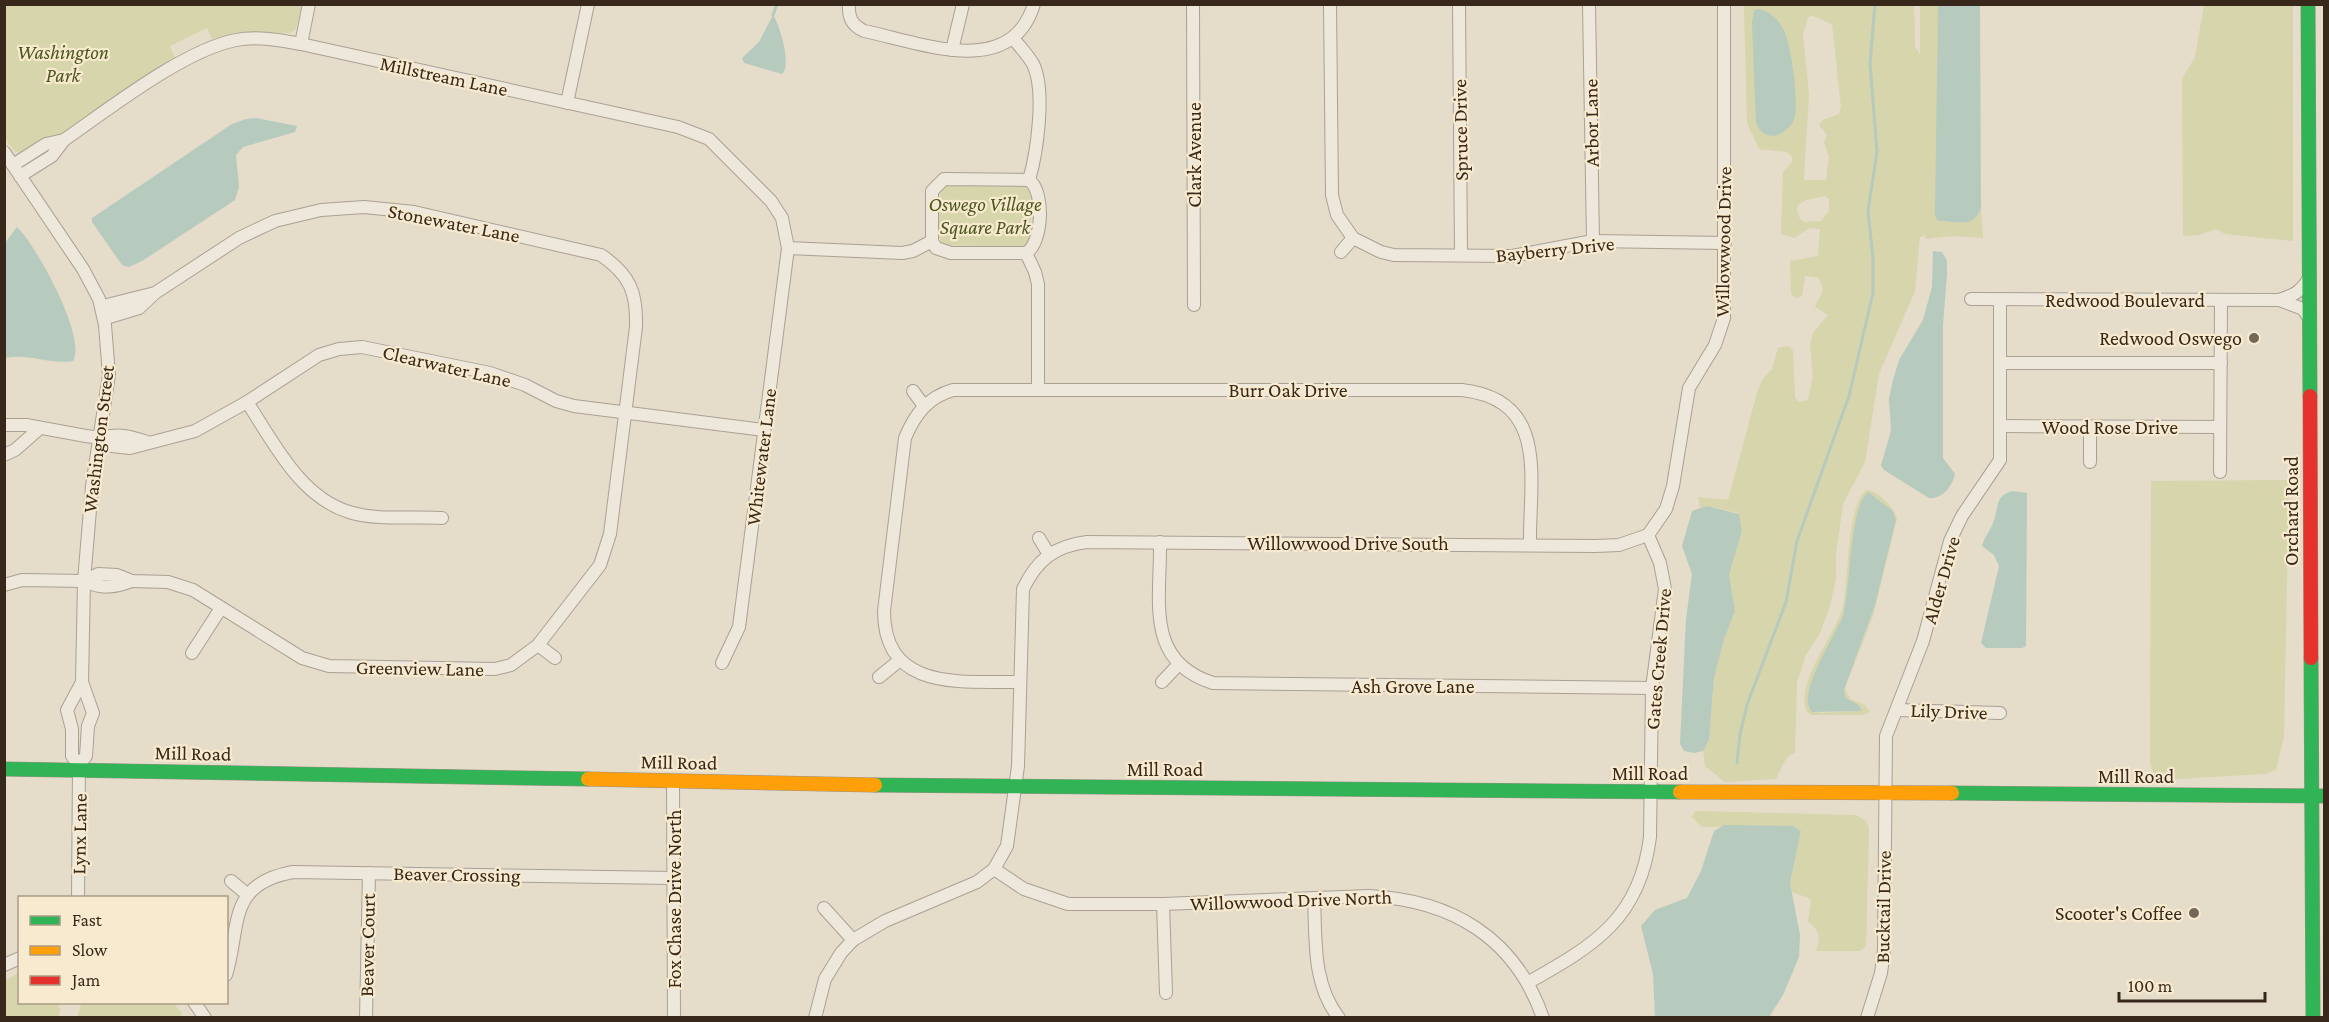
<svg xmlns="http://www.w3.org/2000/svg" width="2329" height="1022" font-family="'Crimson Pro',serif">
<rect width="100%" height="100%" fill="#e5dcca"/>
<g fill="#d6d5ab" fill-rule="evenodd">
<path d="M1748 4 1914 5 1915 47 1920 54V5H1938L1937 120 1941 221C1960 222 1974 228 1981 208L1983 238 1953 236 1925 239V235L1920 237 1915 291 1879 374 1865 462 1843 504 1836 555V578L1830 606 1820 633 1806 655 1797 682 1795 753C1784 756 1781 770 1776 779L1725 782 1705 766 1703 751 1709 740 1714 678 1724 639 1735 611 1729 575 1742 531 1739 513 1707 506 1700 508 1698 497 1728 500 1757 393 1762 380 1772 369 1778 348 1789 346 1793 350 1795 397 1798 402 1808 400 1813 376 1810 345 1813 333 1828 315 1815 307 1823 290 1819 278 1805 276 1802 296 1797 298 1791 294 1790 261 1818 256 1820 229 1810 228 1794 238 1781 234 1783 172 1792 162V157L1787 152 1759 149 1747 123 1744 7ZM1813 16 1832 24 1841 107 1839 114 1823 120 1819 125 1827 135 1824 143 1829 156 1826 180H1804V175L1809 95 1803 36 1808 17ZM1825 196 1829 199V211L1821 221 1805 222 1800 219 1797 211 1798 205 1806 200Z"/>
<polygon points="2284,4 2293,6 2293,241 2225,234 2216,229 2199,235 2183,236 2182,79 2195,57 2204,5"/>
<polygon points="4,5 302,5 296,29 290,33 244,32 212,39 207,28 170,46 175,58 62,133 21,154 14,151 5,138"/>
<path d="M948 184 1027 186 1032 193 1030 241 1023 246 1016 247 944 245C934 235 934 190 948 184Z"/>
<polygon points="2289,480 2284,736 2276,770 2265,774 2160,780 2154,775 2150,762 2151,481"/>
<path d="M1866 490C1877 490 1895 508 1897 519L1873 616 1845 688 1850 699 1865 705 1870 712 1863 715H1812L1807 712C1794 682 1836 636 1843 606 1850 575 1845 512 1866 490ZM1868 492 1893 511 1896 520 1875 605 1844 690 1846 698 1859 705 1862 711 1819 713 1808 700 1816 669 1836 633 1845 608 1855 533Z"/>
<path d="M1695 811 1856 815 1866 821 1869 828 1866 946 1860 951H1816C1821 937 1820 930 1808 922L1811 899 1792 892 1790 883 1801 831 1793 826 1702 827 1692 817Z"/>
<polygon points="19,973 20,1002 60,1003 58,1008 61,1009 58,1017 5,1017 5,980"/>
<polygon points="82,1002 173,1003 182,1013 181,1018 77,1017"/>
</g>
<g fill="#b6cabd">
<path d="M1938 5H1980L1981 208C1974 228 1960 222 1941 221L1937 220 1935 215Z"/>
<path d="M1759 9C1770 11 1781 22 1785 33 1792 51 1798 98 1795 116 1793 126 1784 132 1776 136 1766 136 1760 133 1756 123L1752 23 1754 10Z"/>
<path d="M773 15C780 25 792 66 782 74L744 63 742 58 759 42Z"/>
<polygon points="256,118 297,126 295,132 243,147 236,155 239,187 235,200 142,261 129,267 122,265 92,222 92,218 232,124 246,119"/>
<path d="M17 227C36 245 87 337 73 361 51 365 27 353 5 358V243Z"/>
<path d="M1933 251 1942 252 1947 261V274L1943 325V458L1955 474C1952 487 1942 499 1929 498L1884 470 1881 465 1891 431 1889 399 1893 380 1899 360 1923 320 1932 287Z"/>
<path d="M2012 491 2027 493 2026 646 2022 648H1986L1981 643 1999 566 1994 555 1982 546C1984 538 1990 531 1993 523 1999 509 1994 496 2012 491Z"/>
<path d="M1868 492 1893 511 1896 520 1875 605 1844 690 1846 698 1859 705 1862 711 1812 712C1795 694 1836 636 1843 615 1851 588 1849 508 1868 492Z"/>
<polygon points="1707,506 1739,514 1742,531 1729,575 1735,611 1724,639 1714,678 1709,740 1703,751 1694,753 1684,751 1680,744 1686,619 1692,574 1682,546 1692,511"/>
<polygon points="1724,825 1793,826 1801,831 1790,883 1800,935 1799,957 1783,995 1769,1017 1655,1017 1653,974 1641,926 1655,910 1687,898 1701,871 1714,831"/>
</g>
<g fill="none" stroke-linecap="round" stroke-linejoin="round">
<g stroke="#b6cabd" stroke-width="3">
<polyline points="773,15 777,4"/>
<polyline points="1737,763 1740,734 1747,705 1786,602 1797,541 1849,396 1873,293 1873,259 1868,211 1877,152 1870,63 1875,4"/>
</g>
<g stroke="#aaa193" stroke-width="14">
<g id="street">
<path d="M849 4C848 18 852 25 864 31 919 42 1011 81 1034 4"/>
<polyline points="1193,4 1194,305"/>
<polyline points="1330,4 1332,195 1337,215 1353,238 1381,252 1394,255 1512,256 1593,241 1725,243"/>
<polyline points="1459,4 1461,255"/>
<polyline points="1589,4 1593,241"/>
<path d="M1013 38C1019 46 1028 55 1033 64 1046 90 1037 153 1029 180 1045 191 1043 243 1026 253L1035 272 1038 284V389"/>
<polyline points="301,44 309,4"/>
<polyline points="952,50 963,4"/>
<polyline points="567,103 588,4"/>
<polyline points="4,152 83,269 99,299 105,325 109,375 92,486 84,581 82,682 93,713 88,726 86,756 79,765"/>
<polyline points="13,165 46,144 64,140"/>
<path d="M20 176 52 156 64 140C109 109 184 50 236 40 257 36 280 40 301 44L678 127 709 139 771 201 782 218 788 248 739 627 722 663"/>
<polyline points="932,241 932,191 944,179 1029,180"/>
<polyline points="788,248 902,253 913,251 932,241 936,248 951,253 1026,253"/>
<polyline points="1341,252 1353,238"/>
<path d="M2309 278C2301 292 2294 295 2279 300L2303 309 2309 318"/>
<polyline points="1971,299 2279,300"/>
<polyline points="2000,363 2221,363"/>
<polyline points="913,391 924,406"/>
<path d="M247 402C274 443 300 497 349 512 378 521 413 516 442 518"/>
<polyline points="4,425 26,425 86,436 100,438 112,446 130,448 195,431 247,402 319,355 339,349 362,347 490,373 525,385 556,401 574,406 764,430"/>
<polyline points="2000,426 2220,427"/>
<path d="M100 438C118 433 130 436 147 442"/>
<polyline points="4,455 15,450 40,428"/>
<polyline points="2090,462 2090,427"/>
<polyline points="2220,472 2221,300"/>
<polyline points="1648,535 1666,509 1673,486 1689,388 1715,345 1724,318 1724,4"/>
<polyline points="1039,538 1048,553"/>
<path d="M1160 542C1161 600 1144 661 1213 683L1652 688"/>
<path d="M84 581C101 589 114 588 132 581"/>
<path d="M4 585 22 580 84 581 98 574 117 575 132 581 168 582 193 590 302 658 329 666 495 669 511 665 538 645 600 565 610 534 636 327C637 292 630 275 601 255L414 212 364 207 321 210 275 221 239 238 155 293 139 308 106 318 103 306 155 293"/>
<polyline points="538,645 555,658"/>
<polyline points="192,653 221,608"/>
<polyline points="879,677 900,660"/>
<path d="M1019 682C962 681 884 692 884 611L905 438C915 414 928 397 953 390H1462C1550 400 1529 479 1530 544"/>
<polyline points="1162,682 1178,665"/>
<polyline points="1897,710 2000,713"/>
<polyline points="673,781 674,1018"/>
<path d="M994 869 1024 889 1068 904H1163L1369 896C1451 900 1515 937 1543 1018"/>
<polyline points="231,881 248,895"/>
<polyline points="78,898 79,765 72,756 72,729 67,710 82,682"/>
<path d="M1314 898C1316 939 1312 984 1339 1018"/>
<polyline points="1163,904 1166,993"/>
<polyline points="824,908 853,940"/>
<polyline points="4,965 20,958"/>
<path d="M226 975C241 927 226 884 293 872L673 878"/>
<path d="M1529 982C1595 945 1640 918 1650 837L1652 688 1665 589 1660 563 1648 535"/>
<polyline points="194,1002 205,1018"/>
<polyline points="366,1018 369,873"/>
<path d="M815 1018 825 979 841 953 853 940 885 921 977 882 994 869 1007 846 1018 766 1023 589C1037 560 1054 546 1087 542L1595 546 1619 545 1648 535"/>
<polyline points="1867,1018 1881,973 1884,950 1886,736 1923,641 1950,541 1962,516 2000,460 2000,299"/>
</g>
</g>
<g stroke="#999084" stroke-width="15">
<g id="fast">
<polyline points="2308,4 2310,396"/>
<polyline points="2311,658 2313,1018"/>
<polyline points="4,769 588,779"/>
<polyline points="875,785 1680,792"/>
<polyline points="1952,793 2324,796"/>
</g>
</g>
<g stroke="#999084" stroke-width="15">
<g id="slow">
<polyline points="588,779 875,785"/>
<polyline points="1680,792 1952,793"/>
</g>
</g>
<g stroke="#999084" stroke-width="15">
<polyline id="jam" points="2310,396 2311,658"/>
</g>
<use href="#street" stroke="#ede7dc" stroke-width="12"/>
<use href="#fast" stroke="#30b455" stroke-width="14"/>
<use href="#slow" stroke="#ff9f0a" stroke-width="14"/>
<use href="#jam" stroke="#e5322d" stroke-width="14"/>
</g>
<g fill="#756758" stroke="#f8eace" stroke-width="2">
<circle cx="2254" cy="338" r="6"/>
<circle cx="2194" cy="913" r="6"/>
</g>
<g text-anchor="middle" dominant-baseline="central" stroke-width="4.5" stroke-linejoin="round" paint-order="stroke">
<g font-size="20" font-style="italic" fill="#4b5620" stroke="#f8eace">
<text x="63" y="52">Washington<tspan x="63" dy="23">Park</tspan></text>
<text x="985" y="204">Oswego Village<tspan x="985" dy="23">Square Park</tspan></text>
</g>
<g font-size="20" fill="#38281b" stroke="#f8eace">
<text transform="translate(444 76) rotate(12)">Millstream Lane</text>
<text transform="translate(1591 123) rotate(-91)">Arbor Lane</text>
<text transform="translate(1460 130) rotate(-91)">Spruce Drive</text>
<text transform="translate(1194 155) rotate(-90)">Clark Avenue</text>
<text transform="translate(454 223) rotate(11)">Stonewater Lane</text>
<text transform="translate(1723 242) rotate(-89)">Willowwood Drive</text>
<text transform="translate(1555 249) rotate(-6)">Bayberry Drive</text>
<text x="2125" y="300">Redwood Boulevard</text>
<text transform="translate(447 366) rotate(13)">Clearwater Lane</text>
<text x="1288" y="390">Burr Oak Drive</text>
<text x="2110" y="427">Wood Rose Drive</text>
<text transform="translate(98 439) rotate(-83)">Washington Street</text>
<text transform="translate(761 457) rotate(-83)">Whitewater Lane</text>
<text transform="translate(2291 511) rotate(-90)">Orchard Road</text>
<text x="1348" y="543">Willowwood Drive South</text>
<text transform="translate(1941 580) rotate(-74)">Alder Drive</text>
<text transform="translate(1658 659) rotate(-85)">Gates Creek Drive</text>
<text transform="translate(420 668) rotate(1)">Greenview Lane</text>
<text x="1413" y="686">Ash Grove Lane</text>
<text transform="translate(1949 711) rotate(2)">Lily Drive</text>
<text transform="translate(193 753) rotate(1)">Mill Road</text>
<text transform="translate(679 762) rotate(1)">Mill Road</text>
<text x="1165" y="769">Mill Road</text>
<text x="1650" y="773">Mill Road</text>
<text x="2136" y="776">Mill Road</text>
<text transform="translate(79 834) rotate(-89)">Lynx Lane</text>
<text transform="translate(457 874) rotate(1)">Beaver Crossing</text>
<text transform="translate(674 899) rotate(-90)">Fox Chase Drive North</text>
<text transform="translate(1291 900) rotate(-2)">Willowwood Drive North</text>
<text transform="translate(1883 907) rotate(-89)">Bucktail Drive</text>
<text transform="translate(367 945) rotate(-89)">Beaver Court</text>
</g>
<g font-size="20" fill="#38281b" stroke="#f8eace" text-anchor="end">
<text x="2242" y="338">Redwood Oswego</text>
<text x="2182" y="913">Scooter's Coffee</text>
</g>
</g>
<rect width="2329" height="1022" fill="none" stroke="#38281b" stroke-width="12"/>
<rect x="18" y="896" width="210" height="108" fill="#f8eace" stroke="#ab9c86" stroke-width="1.5"/>
<rect x="30" y="916" width="30" height="9" fill="#30b455" stroke="#ab9c86" stroke-width="1.5"/>
<text x="72" y="926" font-size="18" fill="#38281b">Fast</text>
<rect x="30" y="946" width="30" height="9" fill="#ff9f0a" stroke="#ab9c86" stroke-width="1.5"/>
<text x="72" y="956" font-size="18" fill="#38281b">Slow</text>
<rect x="30" y="976" width="30" height="9" fill="#e5322d" stroke="#ab9c86" stroke-width="1.5"/>
<text x="72" y="986" font-size="18" fill="#38281b">Jam</text>
<path d="M2119 992v9h146v-9" fill="none" stroke="#38281b" stroke-width="3"/>
<text x="2128" y="992" font-size="18" fill="#38281b" stroke="#f8eace" stroke-width="4.5" paint-order="stroke">100 m</text>
</svg>
